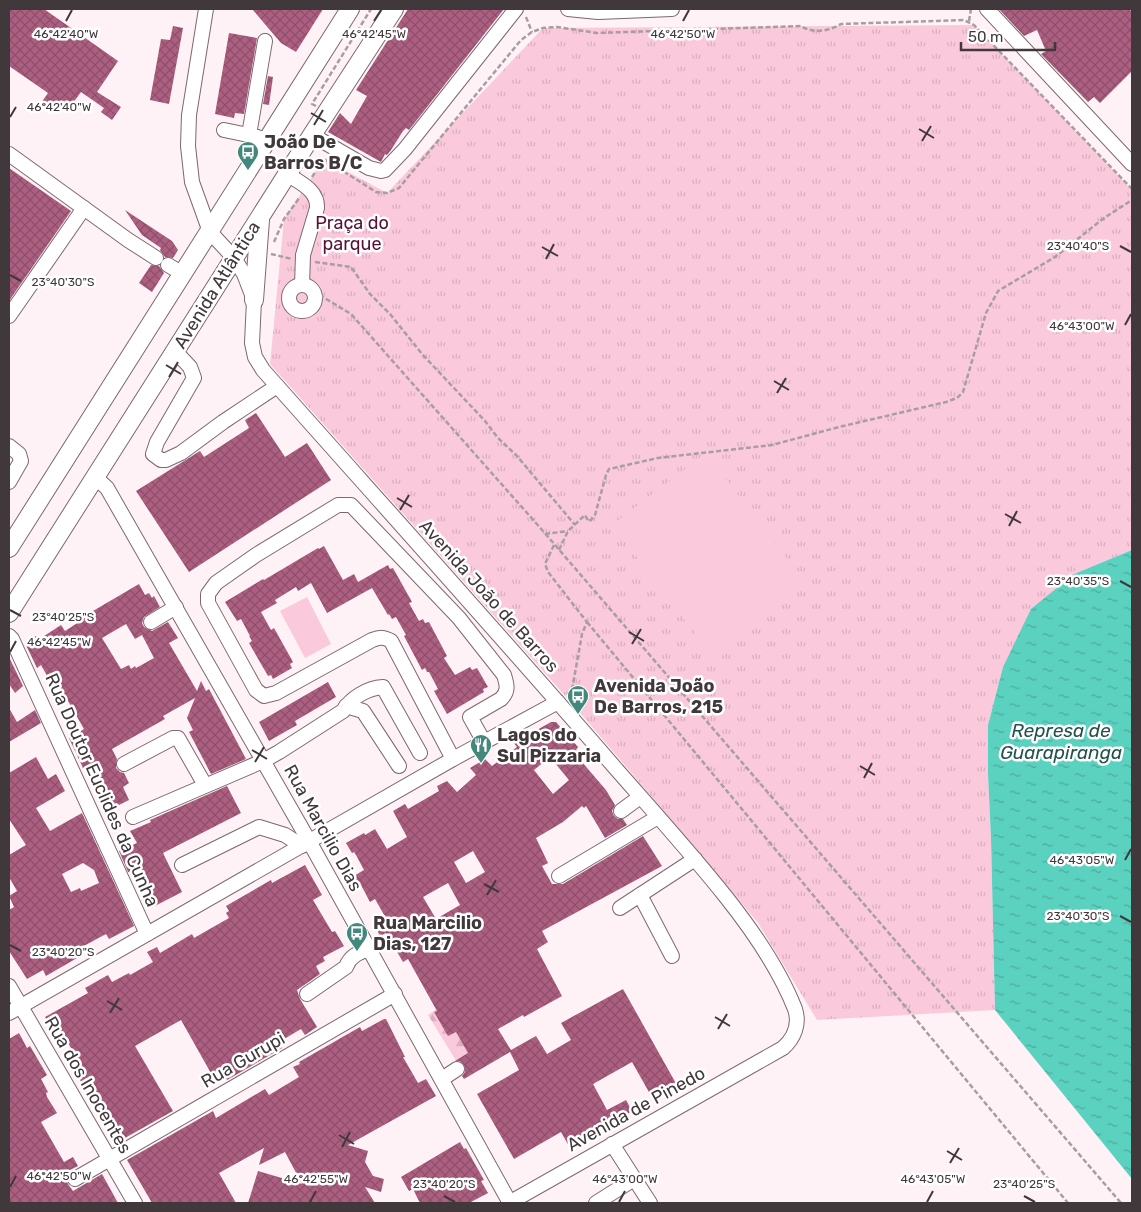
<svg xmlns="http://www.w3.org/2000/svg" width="1141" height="1212" font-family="Rubik,sans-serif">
<defs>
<pattern id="forest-firs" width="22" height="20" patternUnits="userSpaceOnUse" patternTransform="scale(1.25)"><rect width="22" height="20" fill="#facadc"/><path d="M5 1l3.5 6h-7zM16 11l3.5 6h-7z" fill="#d8aebe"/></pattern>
<pattern id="park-tufts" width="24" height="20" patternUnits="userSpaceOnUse" patternTransform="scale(1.25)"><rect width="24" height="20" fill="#facadc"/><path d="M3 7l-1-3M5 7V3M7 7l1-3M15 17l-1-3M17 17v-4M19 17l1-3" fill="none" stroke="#d8aebe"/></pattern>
<pattern id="water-ripples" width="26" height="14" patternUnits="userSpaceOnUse" patternTransform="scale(1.25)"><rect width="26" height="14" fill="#5bd1bf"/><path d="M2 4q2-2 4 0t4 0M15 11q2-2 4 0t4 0" fill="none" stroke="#4dab9c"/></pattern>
<pattern id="building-cross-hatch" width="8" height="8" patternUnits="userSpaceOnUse" patternTransform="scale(1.25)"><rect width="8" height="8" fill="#ad5f81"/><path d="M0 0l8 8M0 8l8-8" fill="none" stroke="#8e4f6b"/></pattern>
</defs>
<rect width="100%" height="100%" fill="#fff2f6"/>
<polygon fill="url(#forest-firs)" points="441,1006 488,1063 466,1077 428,1015"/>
<polygon fill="url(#park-tufts)" points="974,25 1132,190 1132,550 1074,574 1003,667 988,725 988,774 991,839 995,1010 817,1020 758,923 698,851 576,708 270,364 284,219 324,159 387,193 543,28"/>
<g fill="#facadc">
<polygon points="706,453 805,582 711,654 612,525"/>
<polygon points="307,597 331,644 305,658 280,611"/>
</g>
<polygon fill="url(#water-ripples)" points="1132,550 1132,1179 995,1010 991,839 988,774 988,725 1003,667 1031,609 1074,574"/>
<g fill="url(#building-cross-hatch)" fill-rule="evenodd">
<polygon points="9,9 44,9 118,61 97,92 121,107 112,120 101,112 104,108 81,92 70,107 61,101 54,112 41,103 48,93 9,66"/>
<polygon points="252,9 323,9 296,52 281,43"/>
<polygon points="408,9 504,9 409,130 406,128 403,131 391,150 387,155 385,154 381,162 328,132 340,113 351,124 367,96 356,90"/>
<polygon points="999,9 1129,9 1132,12 1132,71 1100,103 1094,97 1088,102 1041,54 1046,51 1037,30 1024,36"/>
<polygon points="173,26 183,28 169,104 150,100 161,39 170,40"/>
<polygon points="229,33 257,38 244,114 235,113 234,118 215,114"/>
<polygon points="268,76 273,77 269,105 263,104"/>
<polygon points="9,168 71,211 9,301"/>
<polygon points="125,210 172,241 178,250 173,258 165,257 160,250 161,248 142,235"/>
<polygon points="151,265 159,266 164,273 152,292 139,283"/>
<polygon points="256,413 285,457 307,443 331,480 189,572 136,491 200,451 204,457 249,428 245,420"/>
<polygon points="324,546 343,580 354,574 358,582 388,565 390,569 393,568 412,602 409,603 419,621 423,619 425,623 429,622 447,656 444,658 455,675 470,667 472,670 477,668 488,687 483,689 484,692 447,714 434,691 438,689 429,672 427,672 425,668 422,670 404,636 406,635 396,617 392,619 389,614 388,615 372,588 327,613 311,583 298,591 296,587 275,600 277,603 261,612 271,630 274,628 293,662 290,664 292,668 273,679 271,675 268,676 249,643 252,641 249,636 250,636 241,619 237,621 225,602 263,579 264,580 318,548 319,549"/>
<path d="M139 584 145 595 149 593 152 598 154 596 160 607 144 617 142 623 144 627 152 631 168 622 178 638 169 643 197 691 201 681 206 691 209 689 246 759 211 774 189 732 193 730 187 718 195 698 163 716 165 719 112 749 117 759 116 768 120 772 124 773 129 783 123 787 129 800 109 810 102 794V790L89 765 83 768 69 738 84 729 55 678 50 681 41 665 37 668 25 643 36 636 38 640 61 625 65 631 82 620 81 618ZM126 624 135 639 142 635 154 658 136 668 135 666 131 669 129 665 121 669 102 638Z"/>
<polygon points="9,657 23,686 15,693 9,684"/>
<polygon points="328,682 336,697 295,721 297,725 269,741 259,722"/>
<polygon points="9,708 17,722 35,710 41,723 9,742"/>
<path d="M551 722H556L578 747 576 750 578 752 576 755 606 790 615 805 612 811 614 816 618 819H623L627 825 605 838 586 806 584 808 582 806 563 822 536 838 548 863 542 866 552 884H563L643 836 662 866 542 931 548 942 537 949 562 996 524 1017 523 1015 498 1029 511 1050 536 1036 547 1054 571 1040 561 1023 623 989 678 1087 654 1101 632 1062 593 1084 607 1110 626 1100 632 1111 615 1123 570 1148 561 1132 514 1159 477 1094 519 1070 510 1052 464 1079 462 1076 465 1072 464 1065 460 1061H455L468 1053 456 1032 448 1036 434 1012 437 1011 408 959 403 962 386 933 380 936 375 926 387 920 375 899 370 902 361 885 353 890 347 880 364 870 356 855 354 852 352 853 346 843 364 833 365 835 375 829 387 849 407 837 393 811 405 804 408 809 439 791 437 786 447 781 457 792 476 775 470 768 485 759 492 766 517 747 514 743ZM550 757 569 780 553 794 534 770ZM473 851 485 872 466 883 454 862ZM448 883 460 905 436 919 423 897Z"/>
<path d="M36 757 48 779 56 774 65 791 36 808 50 831 82 813 134 926 109 939 106 934 80 948 84 954 46 976 43 970 27 979 9 951V910L14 907 9 896 17 891 9 877V855L26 845 9 819V773ZM83 863 94 870 99 883 81 891 80 888 71 892 62 874Z"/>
<polygon points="227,786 241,813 163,853 182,892 151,908 132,871 128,872 119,851 137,843 130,831 151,822 150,820 168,812"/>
<polygon points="305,865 322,895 313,900 332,932 335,931 344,946 323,957 325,961 316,966 320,974 297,990 300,999 317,1027 305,1035 301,1029 279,1042 282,1048 227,1080 221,1069 212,1075 181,1020 135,1046 173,1111 116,1143 79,1078 86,1075 67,1041 61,1045 45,1017 88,993 85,988 108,975 112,982 129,973 130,975 153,962 147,952 157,947 160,953 192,934 194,938 229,918 226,913 229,911 226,906 271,880 272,883"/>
<polygon points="384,1019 386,1019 405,1057 403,1057 418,1083 426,1079 436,1096 348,1145 368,1151 365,1162 373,1176 384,1179 381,1192 365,1187 375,1203 248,1203 258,1171 302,1184 285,1152 259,1165 264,1148 219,1173 236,1203 152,1203 127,1160 213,1111 216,1118 265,1089 269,1095 299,1077 293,1067 300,1064 299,1062 360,1027 362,1031"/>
<polygon points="19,1033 27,1048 30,1046 47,1075 41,1079 48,1092 46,1093 47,1097 57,1113 41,1122 64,1162 73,1157 78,1166 64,1173 68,1184 73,1191 102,1174 118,1203 9,1203 9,1039"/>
<polygon points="460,1142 464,1149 466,1148 484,1180 481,1181 488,1193 469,1203 420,1203 413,1189 409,1191 401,1177"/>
</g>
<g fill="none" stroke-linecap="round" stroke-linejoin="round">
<g stroke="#7b6970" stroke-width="16">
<g id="minor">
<path d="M206 9 189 115 188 146 192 182 210 232 234 258 244 274 254 300 252 343 255 357 263 370C381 503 500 635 617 770 654 812 691 853 726 897 753 931 779 968 795 1009 800 1024 794 1038 783 1048L509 1203"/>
<polyline points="568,9 598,12 672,9"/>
<polyline points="987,9 1132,164"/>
<polyline points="224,130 258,137"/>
<polyline points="249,135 265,41"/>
<polyline points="312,135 369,168 381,171 385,170 405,149 516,9"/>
<polyline points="9,154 128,240 156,258"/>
<path d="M287 174C300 183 318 190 317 208L303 255 302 285"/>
<polyline points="168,265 183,274"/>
<circle cx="302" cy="298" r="13"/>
<polyline points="9,316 84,208"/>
<polyline points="175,351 190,367 194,378 157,442 153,454 161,460 166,460 181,453 223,422 277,386"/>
<polyline points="9,446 19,454 21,461 9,482"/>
<polyline points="95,477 107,488 309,841 510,1203"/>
<polyline points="151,622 176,607"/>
<polyline points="9,636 12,639 147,934"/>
<polyline points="346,706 363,711 399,766"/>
<path d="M453 759 391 641C384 637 380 637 372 640L276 693 264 696 256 690 208 603V594L216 583 256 555 338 505H351L459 618 504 675C507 685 509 691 501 699L470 717 484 742"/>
<polyline points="124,764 173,738 178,738 205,785"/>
<polyline points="621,811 640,797"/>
<path d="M133 817 263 761 279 752 343 711C351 698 367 688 383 687L420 753"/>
<polyline points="182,865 259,827 285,835 302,846"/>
<polyline points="559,876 658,817"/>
<polyline points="640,895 672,956"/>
<polyline points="620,908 695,859"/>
<polyline points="9,986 135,1203"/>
<path d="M307 994 346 967C350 956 358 953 369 949"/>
<polyline points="9,1013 453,759 558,702"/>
<polyline points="442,1079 457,1069"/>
<polyline points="612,1144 650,1203"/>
<polyline points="75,1179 395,994"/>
<polyline points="596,1203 634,1179"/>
</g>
</g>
<g stroke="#7b6970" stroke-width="20">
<g id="major">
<polyline points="254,300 260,220"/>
<polyline points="9,548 350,9"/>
<polyline points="9,613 312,135 394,9"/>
</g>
</g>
<g stroke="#a89da0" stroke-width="2.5" stroke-dasharray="5 2.5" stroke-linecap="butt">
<polyline points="526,17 532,32"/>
<polyline points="969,21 971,9"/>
<polyline points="316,106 312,104 371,9"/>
<path d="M312 177 324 159 376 192 387 193 399 188 521 40 532 32 543 28 557 27 597 33 801 26C813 34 829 31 841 24L964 20 974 25 1132 189"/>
<polyline points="274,242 284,219 300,197"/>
<polyline points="271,254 292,259"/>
<polyline points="315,262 351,267 370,294 390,314 422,354 485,421 498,438 517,456 575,525"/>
<polyline points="313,291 351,314 543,531 1121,1203"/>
<polyline points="545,534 568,531"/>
<polyline points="554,545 545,564 548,572 587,622 582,634 572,690 567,694"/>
<polyline points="559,550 568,531 585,515 588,521 591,520 595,515 606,475 609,469 658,458 772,445 839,427 946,402 957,398 963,392 986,313 998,291 1055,257 1104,218 1132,200"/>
<polyline points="587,622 1068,1203"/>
</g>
<use href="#minor" stroke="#fff" stroke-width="14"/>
<use href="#major" stroke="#fff" stroke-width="18"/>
</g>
<path fill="none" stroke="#41383b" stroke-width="2" d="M66 21 72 10M374 21 381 10M683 21 689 10M311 113 326 122M10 117 16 107M314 125 323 110M919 129 934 138M922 141 931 126M1120 246 1131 252M542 247 558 256M546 259 554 244M10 275 21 281M1125 325 1131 314M166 365 181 374M169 377 178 362M774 381 789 390M777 393 786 378M397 498 412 507M400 510 409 495M1005 514 1021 523M1009 526 1017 511M1120 581 1131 587M10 610 21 616M629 632 644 641M632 644 641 629M10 652 16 641M252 750 267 759M255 762 264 747M860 766 875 775M864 778 872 763M1125 860 1131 849M484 884 499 892M487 895 496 880M1120 916 1131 922M10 945 21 951M107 1001 122 1010M110 1013 119 998M715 1017 730 1026M718 1029 727 1014M339 1135 354 1144M342 1147 350 1132M947 1151 962 1160M950 1163 959 1148M10 1187 16 1176M444 1196 455 1202M1024 1196 1035 1202M310 1202 316 1191M619 1202 625 1191M927 1202 933 1191"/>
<defs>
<g id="bus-pin" transform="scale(1.125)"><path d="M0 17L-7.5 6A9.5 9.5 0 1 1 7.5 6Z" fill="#43887d" stroke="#fff"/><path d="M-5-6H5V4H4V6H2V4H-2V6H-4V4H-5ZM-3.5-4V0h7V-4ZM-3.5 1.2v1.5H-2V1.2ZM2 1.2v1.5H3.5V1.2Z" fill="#fff"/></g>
<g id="restaurant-pin" transform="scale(1.125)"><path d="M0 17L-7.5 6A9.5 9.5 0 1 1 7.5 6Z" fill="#43887d" stroke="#fff"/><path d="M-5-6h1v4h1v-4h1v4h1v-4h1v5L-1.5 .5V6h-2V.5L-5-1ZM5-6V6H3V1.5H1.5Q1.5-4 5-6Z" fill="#fff"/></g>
</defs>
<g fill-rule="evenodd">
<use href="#bus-pin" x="248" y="152"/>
<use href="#bus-pin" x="578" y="696"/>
<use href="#restaurant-pin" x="481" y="745"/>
<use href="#bus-pin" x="357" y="933"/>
</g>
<g text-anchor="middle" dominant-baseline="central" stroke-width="5" stroke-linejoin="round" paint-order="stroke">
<g font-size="18" font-weight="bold" fill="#41383b" stroke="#fff" text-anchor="start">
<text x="264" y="142">João De<tspan x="264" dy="21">Barros B/C</tspan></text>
<text x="594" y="686">Avenida João<tspan x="594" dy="21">De Barros, 215</tspan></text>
<text x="497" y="735">Lagos do<tspan x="497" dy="21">Sul Pizzaria</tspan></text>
<text x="373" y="923">Rua Marcilio<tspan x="373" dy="21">Dias, 127</tspan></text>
</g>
<g font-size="18" fill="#591037" stroke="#fff">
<text x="352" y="223">Praça do<tspan x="352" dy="21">parque</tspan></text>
</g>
<g font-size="18" fill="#41383b" stroke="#fff">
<text transform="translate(217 285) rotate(-58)">Avenida Atlântica</text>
<text transform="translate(489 596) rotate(48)">Avenida João de Barros</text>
<text transform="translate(102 790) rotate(66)">Rua Doutor Euclides da Cunha</text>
<text transform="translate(323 828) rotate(61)">Rua Marcilio Dias</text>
<text transform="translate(243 1060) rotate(-30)">Rua Gurupi</text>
<text transform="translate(88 1085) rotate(60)">Rua dos Inocentes</text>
<text transform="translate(636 1109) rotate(-29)">Avenida de Pinedo</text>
</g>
<g font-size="19" font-style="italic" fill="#22544c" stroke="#fff">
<text x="1061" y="730">Represa de<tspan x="1061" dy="22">Guarapiranga</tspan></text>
</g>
</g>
<g font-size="12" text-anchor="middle" fill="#41383b" stroke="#fff" stroke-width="5" stroke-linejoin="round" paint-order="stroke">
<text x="66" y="38">46°42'40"W</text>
<text x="374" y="38">46°42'45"W</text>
<text x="683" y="38">46°42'50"W</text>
<text x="59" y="111">46°42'40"W</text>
<text x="1078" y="250">23°40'40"S</text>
<text x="63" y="286">23°40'30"S</text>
<text x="1082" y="330">46°43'00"W</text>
<text x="1078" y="585">23°40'35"S</text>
<text x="63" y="621">23°40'25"S</text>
<text x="59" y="646">46°42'45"W</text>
<text x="1082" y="864">46°43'05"W</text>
<text x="1078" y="920">23°40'30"S</text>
<text x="63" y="956">23°40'20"S</text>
<text x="59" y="1180">46°42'50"W</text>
<text x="316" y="1183">46°42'55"W</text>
<text x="625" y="1183">46°43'00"W</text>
<text x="933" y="1183">46°43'05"W</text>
<text x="444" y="1188">23°40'20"S</text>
<text x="1024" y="1188">23°40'25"S</text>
</g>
<rect width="1141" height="1212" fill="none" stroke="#41383b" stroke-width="20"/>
<path d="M961 42v8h94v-8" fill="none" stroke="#41383b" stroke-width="2.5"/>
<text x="968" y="42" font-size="15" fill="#41383b" stroke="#ffffff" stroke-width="4" paint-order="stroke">50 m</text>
</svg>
